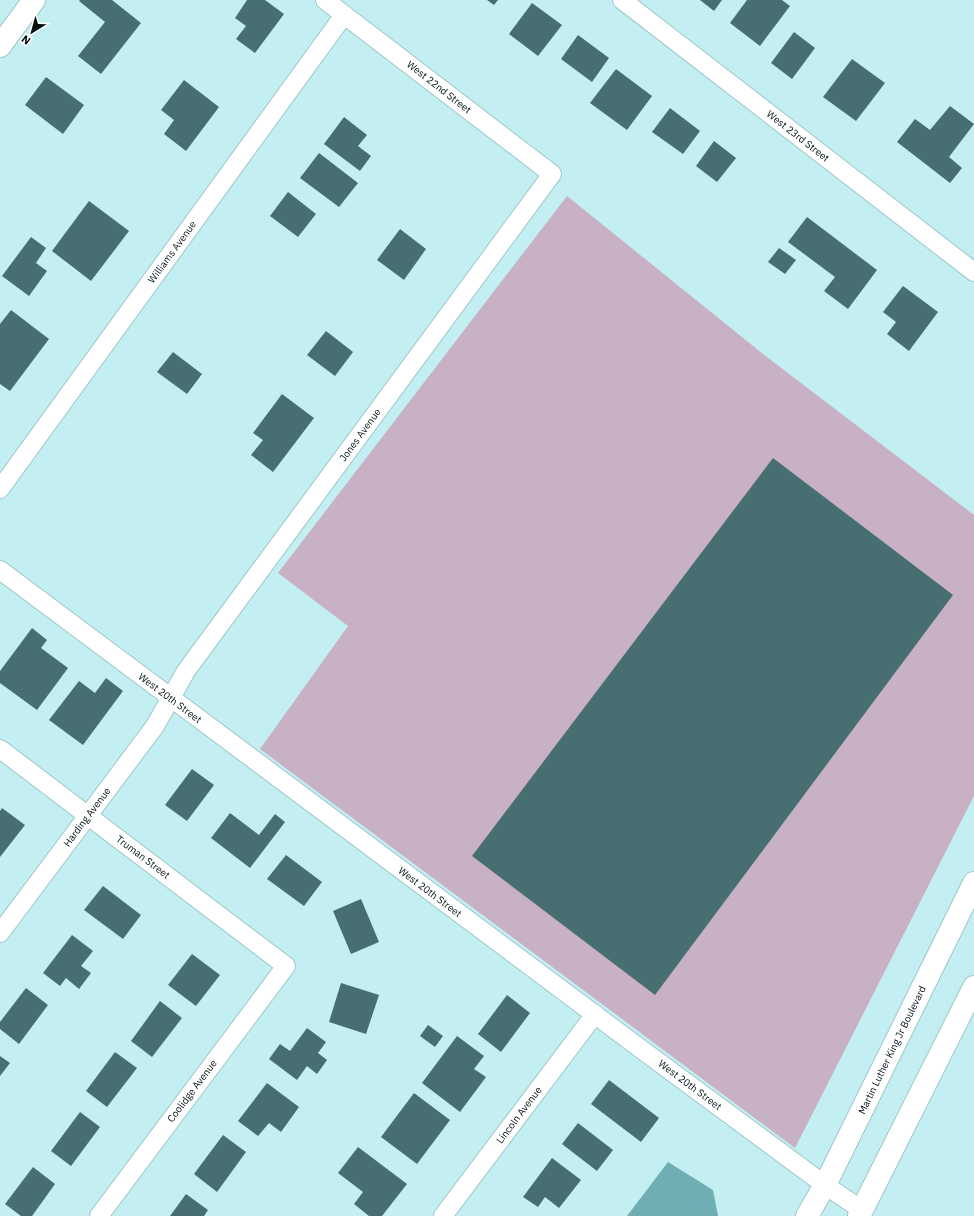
<svg xmlns="http://www.w3.org/2000/svg" width="974" height="1216" font-family="'IBM Plex Sans',sans-serif">
<rect width="100%" height="100%" fill="#c4eff2"/>
<polygon fill="#c8b0c5" points="567,196 763,354 974,515 974,796 795,1148 260,749 348,626 278,573"/>
<polygon fill="#6fafb4" points="668,1162 713,1190 718,1216 627,1216"/>
<g fill="#476e71">
<polygon points="80,0 112,0 141,23 101,74 78,56 105,22 79,1"/>
<polygon points="247,0 265,0 284,14 255,53 236,39 246,26 235,18"/>
<polygon points="487,0 498,0 494,5"/>
<polygon points="700,0 722,0 714,11"/>
<polygon points="747,0 782,0 790,6 760,46 730,23"/>
<polygon points="532,3 562,25 538,56 509,34"/>
<polygon points="794,32 815,48 792,79 771,63"/>
<polygon points="578,35 609,58 592,82 561,59"/>
<polygon points="852,59 885,83 856,121 823,97"/>
<polygon points="616,69 652,96 627,130 590,103"/>
<polygon points="46,77 84,105 63,134 25,105"/>
<polygon points="184,80 219,107 186,151 164,134 174,120 161,110"/>
<polygon points="950,106 974,124 949,157 962,168 950,183 897,142 915,119 930,130"/>
<polygon points="670,108 700,131 683,154 652,132"/>
<polygon points="344,117 367,135 358,146 371,156 360,171 324,144"/>
<polygon points="714,141 736,158 717,182 696,166"/>
<polygon points="319,153 358,183 339,207 300,178"/>
<polygon points="288,192 316,214 298,237 270,216"/>
<polygon points="89,201 129,231 91,281 52,251"/>
<polygon points="807,217 877,270 848,309 824,291 835,277 788,242"/>
<polygon points="400,229 426,249 404,280 377,260"/>
<polygon points="31,237 46,248 36,263 47,271 29,296 2,276"/>
<polygon points="779,248 796,260 785,274 768,262"/>
<polygon points="903,286 938,312 909,351 887,334 896,322 883,312"/>
<polygon points="11,310 49,339 10,391 0,384 0,324"/>
<polygon points="326,331 353,352 335,376 307,355"/>
<polygon points="173,352 202,374 187,394 157,372"/>
<polygon points="282,394 314,418 273,472 251,455 263,440 253,433"/>
<polygon points="773,458 953,595 655,995 472,856"/>
<polygon points="32,628 47,640 41,648 68,668 37,710 0,683 0,671"/>
<polygon points="106,678 123,691 83,745 49,720 79,681 95,693"/>
<polygon points="192,769 214,785 187,821 165,805"/>
<polygon points="2,808 25,825 0,857 0,811"/>
<polygon points="230,813 259,835 275,814 285,822 250,868 211,838"/>
<polygon points="286,855 322,882 304,906 267,879"/>
<polygon points="103,886 141,915 123,939 84,910"/>
<polygon points="361,899 379,942 351,954 333,911"/>
<polygon points="72,935 93,951 81,966 91,973 79,989 66,978 60,986 43,973"/>
<polygon points="192,954 220,975 196,1006 168,985"/>
<polygon points="341,983 379,995 366,1034 329,1022"/>
<polygon points="26,988 48,1005 19,1044 0,1029 0,1022"/>
<polygon points="507,995 530,1013 501,1052 478,1034"/>
<polygon points="160,1001 182,1018 152,1057 131,1041"/>
<polygon points="428,1025 443,1036 435,1047 420,1036"/>
<polygon points="307,1028 326,1042 318,1053 327,1060 317,1074 307,1066 297,1080 269,1059 280,1044 290,1051"/>
<polygon points="457,1036 484,1056 474,1069 486,1077 460,1112 422,1083"/>
<polygon points="115,1052 137,1068 107,1107 86,1091"/>
<polygon points="0,1056 10,1063 0,1076"/>
<polygon points="609,1080 659,1118 641,1142 591,1104"/>
<polygon points="267,1083 299,1107 281,1132 269,1123 258,1136 238,1121"/>
<polygon points="414,1093 450,1120 417,1164 381,1137"/>
<polygon points="80,1112 100,1127 71,1166 51,1151"/>
<polygon points="578,1123 613,1150 597,1171 562,1144"/>
<polygon points="223,1135 246,1152 217,1192 194,1174"/>
<polygon points="358,1147 407,1184 382,1216 369,1216 354,1204 363,1192 338,1173"/>
<polygon points="552,1158 581,1180 559,1208 545,1197 538,1207 523,1197"/>
<polygon points="33,1167 55,1184 32,1216 21,1216 5,1204"/>
<polygon points="186,1194 208,1210 204,1216 170,1216"/>
</g>
<g fill="none" stroke-linecap="round" stroke-linejoin="round">
<g stroke="#9dc7ca" stroke-width="20">
<g id="minor">
<polyline points="622,0 974,272"/>
<polyline points="0,489 344,15"/>
<polyline points="0,570 649,1055 825,1185 862,1210"/>
<polyline points="0,749 286,966 99,1216"/>
<polyline points="0,933 155,726 186,671 552,174 325,0"/>
<polyline points="443,1216 595,1014"/>
</g>
</g>
<g stroke="#9dc7ca" stroke-width="24">
<polyline id="tertiary" points="0,46 34,0"/>
</g>
<g stroke="#9dc7ca" stroke-width="24">
<g id="secondary">
<polyline points="807,1216 825,1185 974,883"/>
<polyline points="859,1216 974,987"/>
</g>
</g>
<use href="#minor" stroke="#fff" stroke-width="18"/>
<use href="#tertiary" stroke="#fff" stroke-width="22"/>
<use href="#secondary" stroke="#fff" stroke-width="22"/>
</g>
<g text-anchor="middle" dominant-baseline="central" stroke-width="4" stroke-linejoin="round" paint-order="stroke">
<g font-size="10" fill="#031113" stroke="#fff">
<text transform="translate(439 87) rotate(38)">West 22nd Street</text>
<text transform="translate(798 136) rotate(38)">West 23rd Street</text>
<text transform="translate(172 252) rotate(-54)">Williams Avenue</text>
<text transform="translate(360 435) rotate(-54)">Jones Avenue</text>
<text transform="translate(170 698) rotate(37)">West 20th Street</text>
<text transform="translate(87 817) rotate(-53)">Harding Avenue</text>
<text transform="translate(143 857) rotate(37)">Truman Street</text>
<text transform="translate(430 892) rotate(37)">West 20th Street</text>
<text transform="translate(892 1050) rotate(-64)">Martin Luther King Jr Boulevard</text>
<text transform="translate(690 1085) rotate(37)">West 20th Street</text>
<text transform="translate(192 1091) rotate(-53)">Coolidge Avenue</text>
<text transform="translate(519 1115) rotate(-53)">Lincoln Avenue</text>
</g>
</g>
<g transform="translate(32 32) rotate(217)" stroke="#ffffff" stroke-width="3" paint-order="stroke">
<path d="M0-3L7 15L0 10L-7 15Z" fill="#031113"/>
<text y="-6" font-size="11" font-weight="bold" text-anchor="middle" fill="#031113">N</text>
</g>
</svg>
